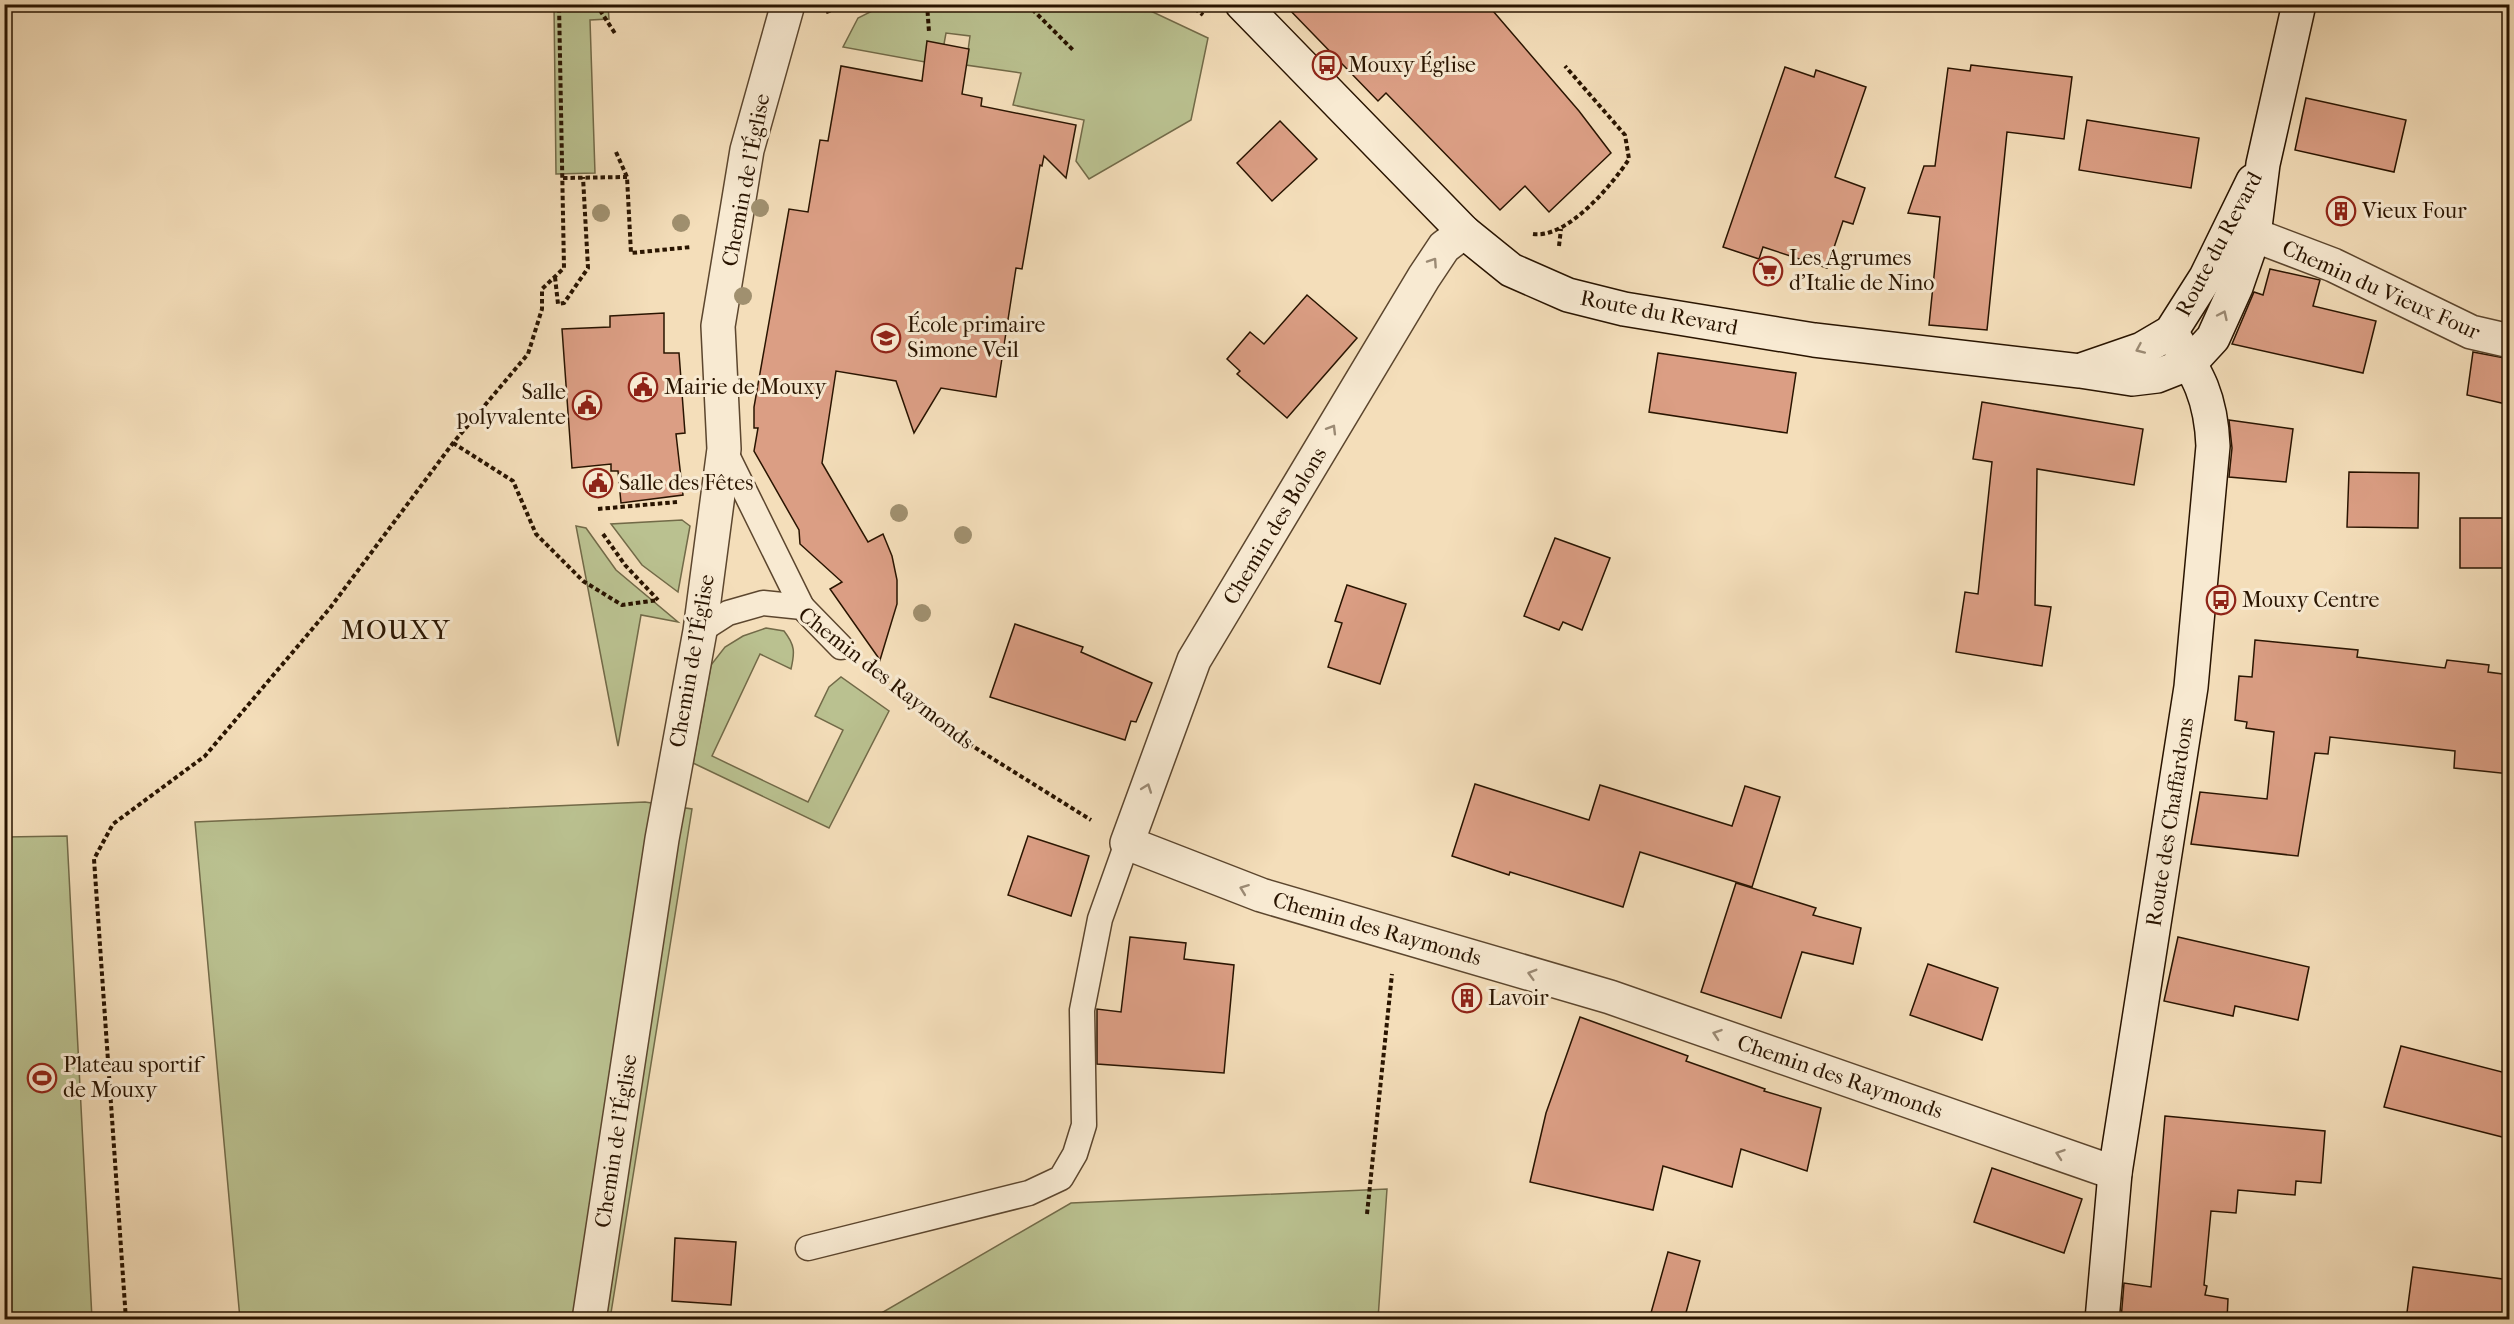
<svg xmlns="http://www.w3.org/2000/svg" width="2514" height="1324" font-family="'IM FELL French Canon',serif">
<rect width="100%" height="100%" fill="#f4deba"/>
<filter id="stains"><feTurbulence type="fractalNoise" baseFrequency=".00333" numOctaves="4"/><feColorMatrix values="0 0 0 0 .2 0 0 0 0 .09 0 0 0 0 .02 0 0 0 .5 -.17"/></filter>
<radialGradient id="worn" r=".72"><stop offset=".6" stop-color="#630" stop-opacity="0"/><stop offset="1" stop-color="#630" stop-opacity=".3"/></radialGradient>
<g fill="#bac190" stroke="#726a48" stroke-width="1.5">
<polygon points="886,4 1138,5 1208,38 1191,120 1089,179 1076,161 1084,120 1013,105 1021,73 966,65 970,36 946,33 944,44 925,62 843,47 858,18"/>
<polygon points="554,5 608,5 609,19 590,20 595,173 556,174"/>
<polygon points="682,520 690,526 678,592 642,565 611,524"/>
<polygon points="576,526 586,528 616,570 678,622 641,615 618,746"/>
<path d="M766 628 784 631C795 645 795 652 791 669L760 654 712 756 808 802 843 730 815 716 829 687 841 677 889 711 829 828 693 763 711 665 725 647 743 636Z"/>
<polygon points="645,802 692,809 610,1319 240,1319 195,822"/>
<polygon points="67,836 92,1319 5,1319 5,837"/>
<polygon points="1387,1189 1378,1319 871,1319 1071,1203"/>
</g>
<g fill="#db9e84" stroke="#291400" stroke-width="1.5">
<polygon points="1284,4 1487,4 1579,111 1611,153 1549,212 1525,186 1500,210 1386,93 1378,101"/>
<polygon points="927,41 969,49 962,94 982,98 981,106 1076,125 1066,178 1044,156 1042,166 1040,165 1022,269 1016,268 996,397 941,388 914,433 896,381 836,371 822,463 868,542 883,534 892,556 897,580 897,604 880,660 830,589 842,582 800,544 799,530 754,451 758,428 754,428 754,407 789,209 808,212 820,140 828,141 841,66 922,81"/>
<polygon points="1971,65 2072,77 2064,139 2007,132 1987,330 1929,325 1940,217 1908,213 1924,166 1935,166 1948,68 1970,71"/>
<polygon points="1785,67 1814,77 1816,70 1866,87 1835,177 1865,188 1853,224 1843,221 1827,268 1763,247 1759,259 1723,247"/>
<polygon points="2306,98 2406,120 2394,172 2295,150"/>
<polygon points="2087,120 2199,138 2191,188 2079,170"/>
<polygon points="1280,121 1317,159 1272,201 1237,163"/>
<polygon points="2270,269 2320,280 2313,306 2376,321 2363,373 2232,344 2254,292 2263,295"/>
<polygon points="1307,295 1357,338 1287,418 1237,374 1240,371 1227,359 1250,332 1264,344"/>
<polygon points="664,313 664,353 679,353 685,433 676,434 683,495 621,503 618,471 611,471 611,464 572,468 562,329 610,327 610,316"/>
<polygon points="2473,352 2510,359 2510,405 2467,395"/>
<polygon points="1658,353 1796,373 1787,433 1649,412"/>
<polygon points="1982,402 2143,429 2134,485 2037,469 2035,605 2051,607 2042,666 1956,652 1965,592 1978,594 1992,462 1973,459"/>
<polygon points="2229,420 2293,429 2286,482 2229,477 2232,448"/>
<polygon points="2349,472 2419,473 2418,528 2347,527"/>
<rect x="2460" y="518" width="50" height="50"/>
<polygon points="1555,538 1610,558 1582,630 1563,622 1559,630 1524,616"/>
<polygon points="1347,585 1406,604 1380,684 1328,667 1342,623 1335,621"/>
<polygon points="1015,624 1083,647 1081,652 1152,683 1136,722 1131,721 1125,740 990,697"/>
<polygon points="2255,640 2358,650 2357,657 2445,668 2447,660 2489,665 2488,672 2510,675 2510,774 2454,768 2455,751 2330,737 2328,754 2315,753 2298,856 2191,844 2200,792 2267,799 2274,732 2246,728 2247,722 2235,720 2239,676 2252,677"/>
<polygon points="1475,784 1589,820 1600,785 1732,826 1745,786 1780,797 1752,887 1640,852 1623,907 1510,872 1509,875 1452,856"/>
<polygon points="1028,836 1089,856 1071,916 1008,895"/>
<polygon points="1736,883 1816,908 1813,915 1861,928 1853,964 1802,952 1781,1018 1701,992"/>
<polygon points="1130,937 1186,943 1184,959 1234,965 1224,1073 1097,1064 1097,1009 1121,1012"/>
<polygon points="2178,937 2309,967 2298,1020 2235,1006 2233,1016 2164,1001"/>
<polygon points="1928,964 1998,988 1982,1040 1910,1015"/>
<polygon points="1580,1017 1688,1056 1686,1061 1765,1089 1764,1091 1821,1108 1807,1171 1741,1149 1732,1187 1663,1166 1653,1210 1530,1182 1546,1113"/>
<polygon points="2401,1046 2510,1074 2510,1139 2384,1107"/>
<polygon points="2165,1116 2325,1131 2321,1183 2296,1181 2295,1195 2238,1190 2236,1213 2211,1211 2204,1285 2207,1286 2205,1295 2228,1299 2227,1320 2121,1320 2124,1283 2151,1287"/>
<polygon points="1992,1168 2082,1199 2064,1253 1974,1222"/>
<polygon points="675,1238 736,1242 731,1305 672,1301"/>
<polygon points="1668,1252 1700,1261 1684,1320 1649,1320"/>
<polygon points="2413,1267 2510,1280 2510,1320 2406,1320"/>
</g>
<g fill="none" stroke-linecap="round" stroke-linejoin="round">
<g stroke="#5c462e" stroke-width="27">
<g id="service">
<polyline points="724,449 802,607"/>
<polyline points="700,631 728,613 763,603 802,607 841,647"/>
<polyline points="808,1248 1029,1193 1061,1178 1075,1154 1084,1125 1082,1010 1100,919 1127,843"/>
</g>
</g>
<g stroke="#5c462e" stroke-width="36">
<g id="minor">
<polyline points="1464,232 1444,247 1424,277 1194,660 1127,843 1261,895 1610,997 2115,1173"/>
<polyline points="2254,235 2333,265 2471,332 2510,341"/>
</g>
</g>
<g stroke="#5c462e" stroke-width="36">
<polyline id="tertiary" points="589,1320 662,839 700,631 724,449 718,326 747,150 788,4"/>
</g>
<g stroke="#291400" stroke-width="36">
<g id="secondary">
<polyline points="1242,4 1464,232 1511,270 1568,295 1624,309 1814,340 2080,371 2132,379 2157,376 2190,363 2213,338 2236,287 2254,235 2263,164 2299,4"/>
<polyline points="2084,369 2142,349 2171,332 2206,277 2253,181"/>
<path d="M2102 1320 2115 1173 2191 687 2213 446C2211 395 2197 374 2171 332"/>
</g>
</g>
<g stroke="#291400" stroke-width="4" stroke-dasharray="4.5 3" stroke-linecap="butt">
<polyline points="596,4 616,35"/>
<polyline points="927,4 929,32"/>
<polyline points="1027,4 1074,51"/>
<polyline points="1189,4 1203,15"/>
<polyline points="826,12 850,4"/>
<polyline points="616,152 627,177 631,253 691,247"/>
<polyline points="563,178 627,177"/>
<path d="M1533 234C1567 239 1612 185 1629 159L1625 135 1565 66"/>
<polyline points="1559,246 1561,229"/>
<polyline points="555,277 558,304 564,303 588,268 583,177"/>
<polyline points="453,443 513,481 536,534 583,581 622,605 658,600"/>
<polyline points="598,509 677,502"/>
<polyline points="603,534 625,565 658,600"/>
<polyline points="867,667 950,732 1091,820"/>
<polyline points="1367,1214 1392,974"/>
<polyline points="126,1320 94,859 113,824 205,756 330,608 453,443 528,354 542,309 542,289 564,268 559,4"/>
</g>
<use href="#service" stroke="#f8ead2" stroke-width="24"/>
<use href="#minor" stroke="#f8ead2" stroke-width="33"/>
<use href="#tertiary" stroke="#f8ead2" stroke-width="33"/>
<use href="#secondary" stroke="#f8ead2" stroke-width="33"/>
</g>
<g fill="#a0906f">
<circle cx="760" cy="208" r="9"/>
<circle cx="601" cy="213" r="9"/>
<circle cx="681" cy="223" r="9"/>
<circle cx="743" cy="296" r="9"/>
<circle cx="899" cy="513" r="9"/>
<circle cx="963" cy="535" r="9"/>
<circle cx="922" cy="613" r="9"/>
</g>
<defs><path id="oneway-chevron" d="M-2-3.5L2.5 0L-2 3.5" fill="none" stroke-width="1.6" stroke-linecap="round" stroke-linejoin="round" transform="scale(1.5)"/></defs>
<g stroke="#9b8a74">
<use href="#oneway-chevron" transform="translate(1433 262) rotate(-56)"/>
<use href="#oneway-chevron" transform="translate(2223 315) rotate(-65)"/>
<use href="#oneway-chevron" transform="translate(2140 349) rotate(156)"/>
<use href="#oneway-chevron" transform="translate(1332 429) rotate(-59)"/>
<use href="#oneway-chevron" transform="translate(1147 788) rotate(-70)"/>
<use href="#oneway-chevron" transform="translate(1244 889) rotate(-159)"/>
<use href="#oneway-chevron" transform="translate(1532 974) rotate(-164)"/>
<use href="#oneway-chevron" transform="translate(1717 1034) rotate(-161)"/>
<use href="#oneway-chevron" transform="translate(2060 1154) rotate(-161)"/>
</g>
<defs>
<g id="bus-ring" transform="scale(1.5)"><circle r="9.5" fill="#f8ead2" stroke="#8f2418" stroke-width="1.5"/><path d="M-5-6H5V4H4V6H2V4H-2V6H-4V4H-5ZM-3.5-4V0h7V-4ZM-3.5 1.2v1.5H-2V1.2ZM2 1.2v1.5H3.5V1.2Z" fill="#8f2418"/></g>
<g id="building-ring" transform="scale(1.5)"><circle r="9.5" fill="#f8ead2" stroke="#8f2418" stroke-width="1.5"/><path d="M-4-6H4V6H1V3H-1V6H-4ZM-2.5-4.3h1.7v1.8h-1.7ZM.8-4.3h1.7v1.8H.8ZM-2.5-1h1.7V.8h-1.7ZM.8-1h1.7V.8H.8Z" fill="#8f2418"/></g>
<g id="supermarket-ring" transform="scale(1.5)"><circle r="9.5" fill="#f8ead2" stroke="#8f2418" stroke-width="1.5"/><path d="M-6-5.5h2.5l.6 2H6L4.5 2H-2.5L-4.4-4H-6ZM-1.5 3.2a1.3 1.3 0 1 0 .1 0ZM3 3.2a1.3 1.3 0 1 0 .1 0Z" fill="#8f2418"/></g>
<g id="school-ring" transform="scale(1.5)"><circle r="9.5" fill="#f8ead2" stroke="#8f2418" stroke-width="1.5"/><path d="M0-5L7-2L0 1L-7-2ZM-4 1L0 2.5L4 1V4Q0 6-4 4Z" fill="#8f2418"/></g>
<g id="civic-ring" transform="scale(1.5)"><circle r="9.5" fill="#f8ead2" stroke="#8f2418" stroke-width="1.5"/><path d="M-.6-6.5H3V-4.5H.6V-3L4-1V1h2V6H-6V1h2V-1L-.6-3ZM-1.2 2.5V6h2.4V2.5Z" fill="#8f2418"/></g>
<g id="stadium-ring" transform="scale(1.5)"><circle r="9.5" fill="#f8ead2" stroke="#8f2418" stroke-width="1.5"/><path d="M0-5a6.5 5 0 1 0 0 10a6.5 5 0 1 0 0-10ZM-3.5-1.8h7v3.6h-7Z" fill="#8f2418"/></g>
</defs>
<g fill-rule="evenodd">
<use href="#bus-ring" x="1327" y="65"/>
<use href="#building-ring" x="2341" y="211"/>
<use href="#supermarket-ring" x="1768" y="271"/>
<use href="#school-ring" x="886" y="338"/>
<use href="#civic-ring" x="643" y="387"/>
<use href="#civic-ring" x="587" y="405"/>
<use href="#civic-ring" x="598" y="483"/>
<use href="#bus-ring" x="2221" y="600"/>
<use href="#building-ring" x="1467" y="998"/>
<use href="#stadium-ring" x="42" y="1078"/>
</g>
<g text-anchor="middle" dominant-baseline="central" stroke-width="6" stroke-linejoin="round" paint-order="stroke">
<g font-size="22" fill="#291400" stroke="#f8ead2" text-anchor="start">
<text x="1348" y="65">Mouxy Église</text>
<text x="2362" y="211">Vieux Four</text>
<text x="1789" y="258">Les Agrumes<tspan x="1789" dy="25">d'Italie de Nino</tspan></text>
<text x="907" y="325">École primaire<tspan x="907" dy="25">Simone Veil</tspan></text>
<text x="664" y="387">Mairie de Mouxy</text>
<text x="566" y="392" text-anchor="end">Salle<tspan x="566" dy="25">polyvalente</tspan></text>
<text x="619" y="483">Salle des Fêtes</text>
<text x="2242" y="600">Mouxy Centre</text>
<text x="1488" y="998">Lavoir</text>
<text x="63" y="1065">Plateau sportif<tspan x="63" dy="25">de Mouxy</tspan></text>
</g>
<g font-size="22" fill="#291400" stroke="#f8ead2">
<text transform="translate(746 180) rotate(-79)">Chemin de l'Église</text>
<text transform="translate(2219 244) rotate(-62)">Route du Revard</text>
<text transform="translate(2381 290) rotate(24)">Chemin du Vieux Four</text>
<text transform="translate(1659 313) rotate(11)">Route du Revard</text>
<text transform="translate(1275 526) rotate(-59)">Chemin des Bolons</text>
<text transform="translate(692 661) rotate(-80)">Chemin de l'Église</text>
<text transform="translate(886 678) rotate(38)">Chemin des Raymonds</text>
<text transform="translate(2170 822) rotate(-81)">Route des Chaffardons</text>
<text transform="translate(1377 929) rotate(16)">Chemin des Raymonds</text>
<text transform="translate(1840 1077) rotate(19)">Chemin des Raymonds</text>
<text transform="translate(616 1141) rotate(-81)">Chemin de l'Église</text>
</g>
<g font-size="26" letter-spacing="1.5" fill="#291400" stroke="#f8ead2">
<text x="396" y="630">MOUXY</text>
</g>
</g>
<rect width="2514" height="1324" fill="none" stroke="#f4deba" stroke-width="24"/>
<rect x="6" y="6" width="2502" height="1312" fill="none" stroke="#291400" stroke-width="3"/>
<rect x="12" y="12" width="2490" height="1300" fill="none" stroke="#291400" stroke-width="1.5"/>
<rect width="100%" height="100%" filter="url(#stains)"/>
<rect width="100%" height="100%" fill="url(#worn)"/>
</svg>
